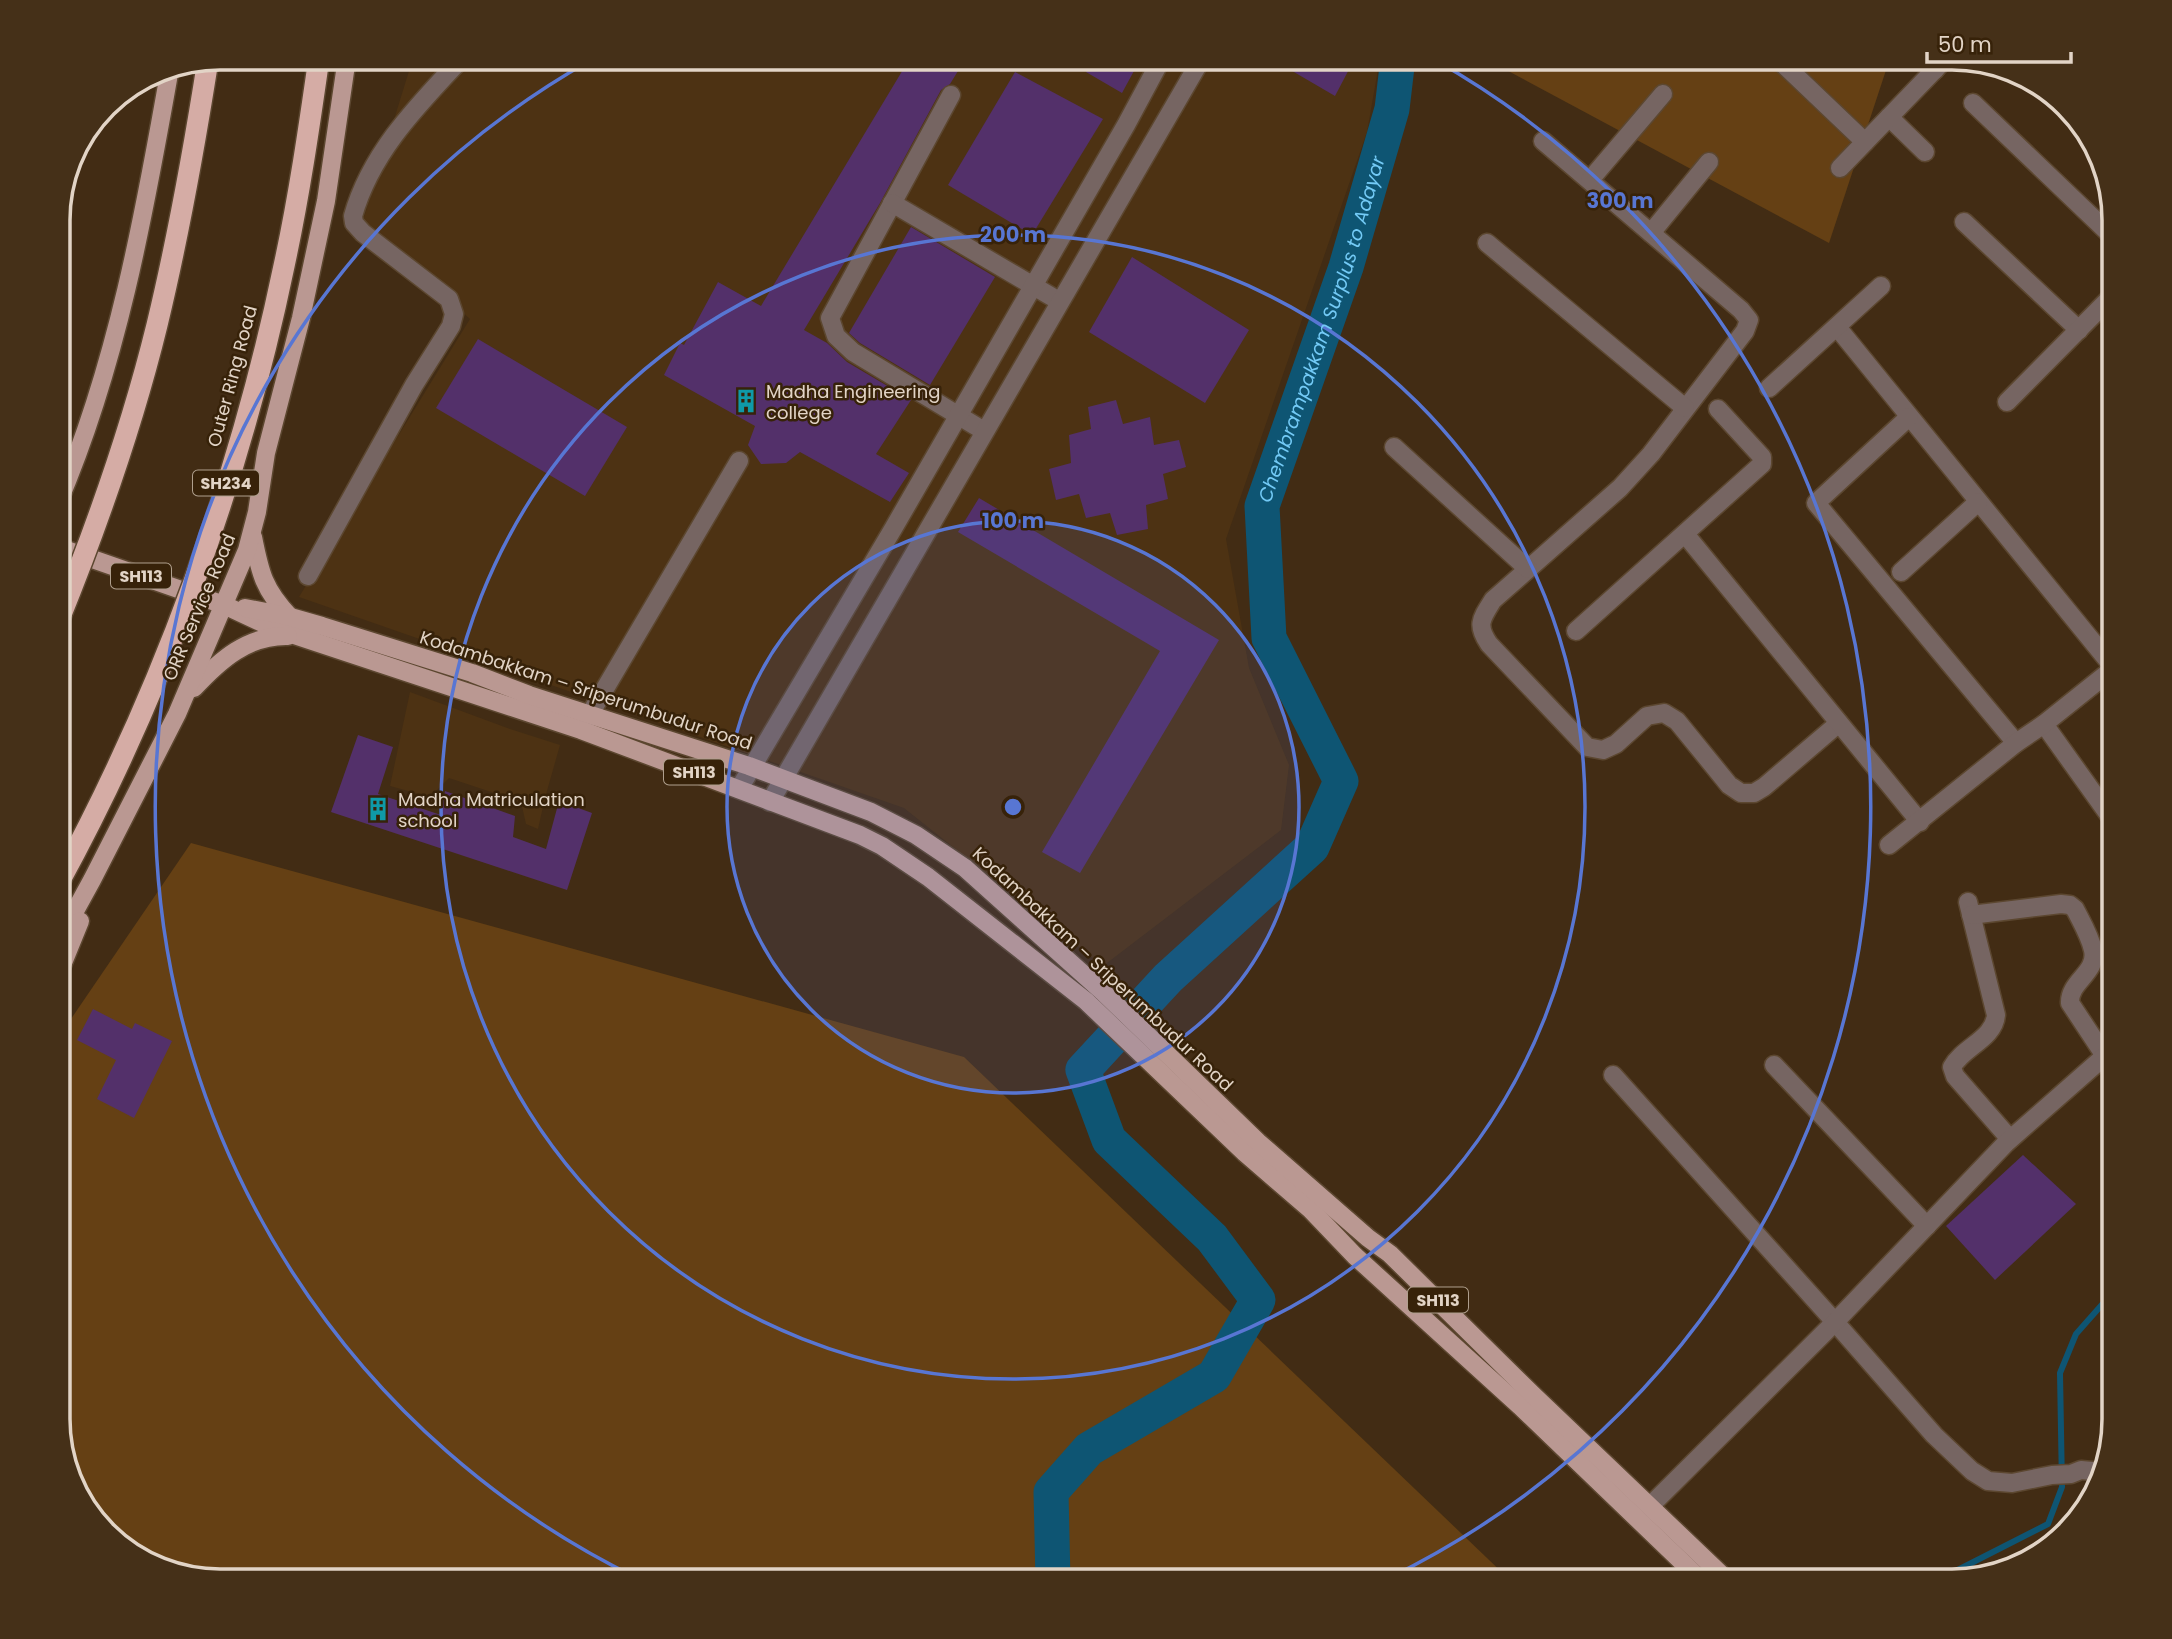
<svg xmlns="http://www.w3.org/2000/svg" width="2172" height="1639" font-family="Poppins,sans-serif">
<rect width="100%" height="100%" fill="#422c14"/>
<g fill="#4d3213">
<polygon points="413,58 1380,58 1367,132 1226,539 1249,668 1289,765 1281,830 1103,966 904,808 299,597 470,319 363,220"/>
<polygon points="410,692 510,729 560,745 545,798 538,829 526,824 521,802 449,778 430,797 390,786"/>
</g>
<g fill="#654014">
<polygon points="1484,58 1890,58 1829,243"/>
<polygon points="191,843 964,1057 1511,1581 220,1581 121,1547 75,1491 58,1429 58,1038"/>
</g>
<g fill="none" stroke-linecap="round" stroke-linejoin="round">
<polyline stroke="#0e5573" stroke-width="6" points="1936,1581 2048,1524 2062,1487 2060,1373 2076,1334 2114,1291"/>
<path stroke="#0e5573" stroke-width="35" id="s1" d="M1053 1581 1051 1492 1089 1449 1214 1376 1258 1300 1212 1238 1109 1140 1083 1070 1168 978 1312 847 1341 781 1269 638 1262 506 1346 267 1392 109 1398 58"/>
</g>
<g fill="#53306a">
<polygon points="910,58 966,58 950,84 941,90 880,203 804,330 827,343 847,362 911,400 876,454 909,473 890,502 800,452 786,463 761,464 748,445 755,426 664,375 680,343 684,345 718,282 761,306"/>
<polygon points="1094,58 1141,58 1122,93 1086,72"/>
<polygon points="1270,58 1355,58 1335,96"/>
<polygon points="1015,72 1103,119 1032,235 948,185"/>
<polygon points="911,227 995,277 930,385 860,343 849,333"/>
<polygon points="1132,257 1249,330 1205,403 1089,332"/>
<polygon points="478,339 627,427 585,496 436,408"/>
<polygon points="1116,400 1123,424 1150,417 1154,445 1179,440 1186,467 1163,474 1168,499 1146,505 1148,529 1117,535 1110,513 1086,518 1079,494 1056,500 1049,469 1071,463 1069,435 1091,429 1088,407"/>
<polygon points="979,498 1219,640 1080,873 1042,852 1160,651 958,532"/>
<polygon points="358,735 393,747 378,794 441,815 445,791 515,816 513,837 546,849 559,801 592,813 567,890 331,812"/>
<polygon points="93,1009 132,1029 135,1023 172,1041 134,1118 97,1099 116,1060 77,1040"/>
<polygon points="2023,1155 2076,1204 1995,1280 1946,1226"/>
</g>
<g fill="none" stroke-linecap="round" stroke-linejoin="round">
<g stroke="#5c4730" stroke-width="21">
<g id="minor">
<polyline points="1777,58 1865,142"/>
<polyline points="1922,58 1935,70"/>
<polyline points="951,95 830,318 836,336 853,352 984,431"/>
<polyline points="1973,103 2114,238"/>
<polyline points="1889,117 1925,152"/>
<path d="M1543 141 1741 310 1749 320 1745 331 1651 454 1620 488 1493 600C1481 619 1476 625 1489 644L1587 747 1603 750 1616 744 1647 716 1664 713 1677 721 1729 785 1741 793H1754L1764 787 1839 723"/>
<polyline points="1840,168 1946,58"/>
<polyline points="1590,180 1663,94"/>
<polyline points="892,203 1059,301"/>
<polyline points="1964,222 2079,330"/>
<polyline points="1651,233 1709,162"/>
<polyline points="1487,243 1685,408"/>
<polyline points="1837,327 2114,668"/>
<polyline points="1769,388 1881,286"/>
<polyline points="2007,402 2114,294"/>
<polyline points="1909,417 1816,503 2016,743"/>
<polyline points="1394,447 1528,569"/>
<polyline points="1685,534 1920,822"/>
<polyline points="1901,572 1978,502"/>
<path d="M308 576 414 385 451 326 454 314 449 299 363 233 354 223 353 216C371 152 418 105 462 58"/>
<polyline points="1576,631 1762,464 1762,457 1718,409"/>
<polyline points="2044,724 2114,822"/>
<polyline points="583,726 739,461"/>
<polyline points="739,789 893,529 1126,125 1162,58"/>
<polyline points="770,802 1202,58"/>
<polyline points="1889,845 2016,743 2044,724 2114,668"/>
<path d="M1968 902 1996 1015C1994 1039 1963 1047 1952 1067L1955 1076 2010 1139"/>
<path d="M1971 915 2061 904 2070 905 2075 909C2081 921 2090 936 2093 950 2098 973 2069 981 2070 1003L2105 1056"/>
<polyline points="1774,1065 1927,1226"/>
<polyline points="1613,1075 1835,1322 1934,1435 1972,1471 1988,1481 2012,1483 2052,1475 2071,1474 2081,1470 2092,1471 2096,1474"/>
<polyline points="1639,1517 1835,1322 2006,1143 2114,1048"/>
</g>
</g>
<g stroke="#5c4730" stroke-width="21">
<g id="major">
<path d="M58 503C117 365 144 216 170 68"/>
<path d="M253 537C260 573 264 590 290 617"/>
<polyline points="58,547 224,605 273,628 581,730 860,835 882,846 928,877 1086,1001 1245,1153 1311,1210 1355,1256 1520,1406 1702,1581"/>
<polyline points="245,608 287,616 322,626 472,673 529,695 749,766 871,812 916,835 965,868 1102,991 1258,1142 1368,1238 1390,1254 1533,1395 1728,1581"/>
<path d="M194 688C220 660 248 635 288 636"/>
<polyline points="58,942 92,880 177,714 247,550 257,512 266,453 301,318 326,201 347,58"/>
<polyline points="58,975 80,921"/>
</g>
</g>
<use href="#minor" stroke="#766562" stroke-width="18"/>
<use href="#major" stroke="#ba9892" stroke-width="18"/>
<g stroke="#5c4730" stroke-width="24" stroke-linecap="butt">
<g id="highway-bridge">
<path d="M58 622C97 526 132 427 157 325 178 238 194 149 208 60"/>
<path d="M58 884C162 694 240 478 284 266 299 197 309 128 319 58"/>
</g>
</g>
<use href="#highway-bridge" stroke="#d5aca5" stroke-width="21"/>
</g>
<circle cx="1013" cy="807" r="286" fill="#5876d3" fill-opacity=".12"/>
<g fill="none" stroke="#5876d3" stroke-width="3.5">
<circle cx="1013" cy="807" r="286"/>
<circle cx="1013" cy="807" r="572"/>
<path d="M637 1578A858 858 0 0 1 591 60M1435 60A858 858 0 0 1 1389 1578"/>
</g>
<defs>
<g id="building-bare" transform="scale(1.89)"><path d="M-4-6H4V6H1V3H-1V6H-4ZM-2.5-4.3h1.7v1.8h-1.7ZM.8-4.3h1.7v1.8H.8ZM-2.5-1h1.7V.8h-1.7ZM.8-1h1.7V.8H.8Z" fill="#0f9aa8" stroke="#372209" stroke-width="2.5" paint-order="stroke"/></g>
</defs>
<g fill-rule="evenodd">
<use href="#building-bare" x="746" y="401"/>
<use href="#building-bare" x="378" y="809"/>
</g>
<g text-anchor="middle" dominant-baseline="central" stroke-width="5" stroke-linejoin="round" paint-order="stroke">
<g fill="#372209" stroke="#af9f8d" stroke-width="2">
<rect x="193" y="470.5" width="66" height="25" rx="5"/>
<rect x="111" y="563.5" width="60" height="25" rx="5"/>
<rect x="664" y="759.5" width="60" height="25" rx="5"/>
<rect x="1408" y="1287.5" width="60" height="25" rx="5"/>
</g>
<g font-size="16" font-weight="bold" fill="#e2d4c6">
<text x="226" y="483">SH234</text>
<text x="141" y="576">SH113</text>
<text x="694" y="772">SH113</text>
<text x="1438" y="1300">SH113</text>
</g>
<g font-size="18" fill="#e2d4c6" stroke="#372209">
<text transform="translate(232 376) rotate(-75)">Outer Ring Road</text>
<text transform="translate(199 607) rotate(-67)">ORR Service Road</text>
<text transform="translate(586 690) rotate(18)">Kodambakkam – Sriperumbudur Road</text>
<text transform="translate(1103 969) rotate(43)">Kodambakkam – Sriperumbudur Road</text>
</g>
<g font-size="18" fill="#e2d4c6" stroke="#372209" text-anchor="start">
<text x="766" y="391">Madha Engineering<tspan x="766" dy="21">college</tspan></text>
<text x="398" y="799">Madha Matriculation<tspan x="398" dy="21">school</tspan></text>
</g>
<g font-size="19" font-style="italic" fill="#73caf6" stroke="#372209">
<text stroke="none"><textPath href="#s1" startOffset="1544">Chembrampakkam Surplus to Adayar</textPath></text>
</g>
</g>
<path d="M0 0H2172V1639H0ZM220 70H1952A150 150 0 0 1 2102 220V1419A150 150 0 0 1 1952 1569H220A150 150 0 0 1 70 1419V220A150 150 0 0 1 220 70Z" fill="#453018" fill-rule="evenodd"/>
<path fill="none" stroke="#e2d4c6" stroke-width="3.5" d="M220 70H1952A150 150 0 0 1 2102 220V1419A150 150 0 0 1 1952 1569H220A150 150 0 0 1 70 1419V220A150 150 0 0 1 220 70Z"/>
<circle cx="1013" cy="807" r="10" fill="#5876d3" stroke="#372209" stroke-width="3.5"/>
<g font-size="21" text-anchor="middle" font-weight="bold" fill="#5876d3" stroke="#372209" stroke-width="5" stroke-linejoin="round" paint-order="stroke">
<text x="1620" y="208">300 m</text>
<text x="1013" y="242">200 m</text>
<text x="1013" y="528">100 m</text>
</g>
<path d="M1927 52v10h144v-10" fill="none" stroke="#e2d4c6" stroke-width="3.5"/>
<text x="1938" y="52" font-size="21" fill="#e2d4c6" stroke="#372209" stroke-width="5" paint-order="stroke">50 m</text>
</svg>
